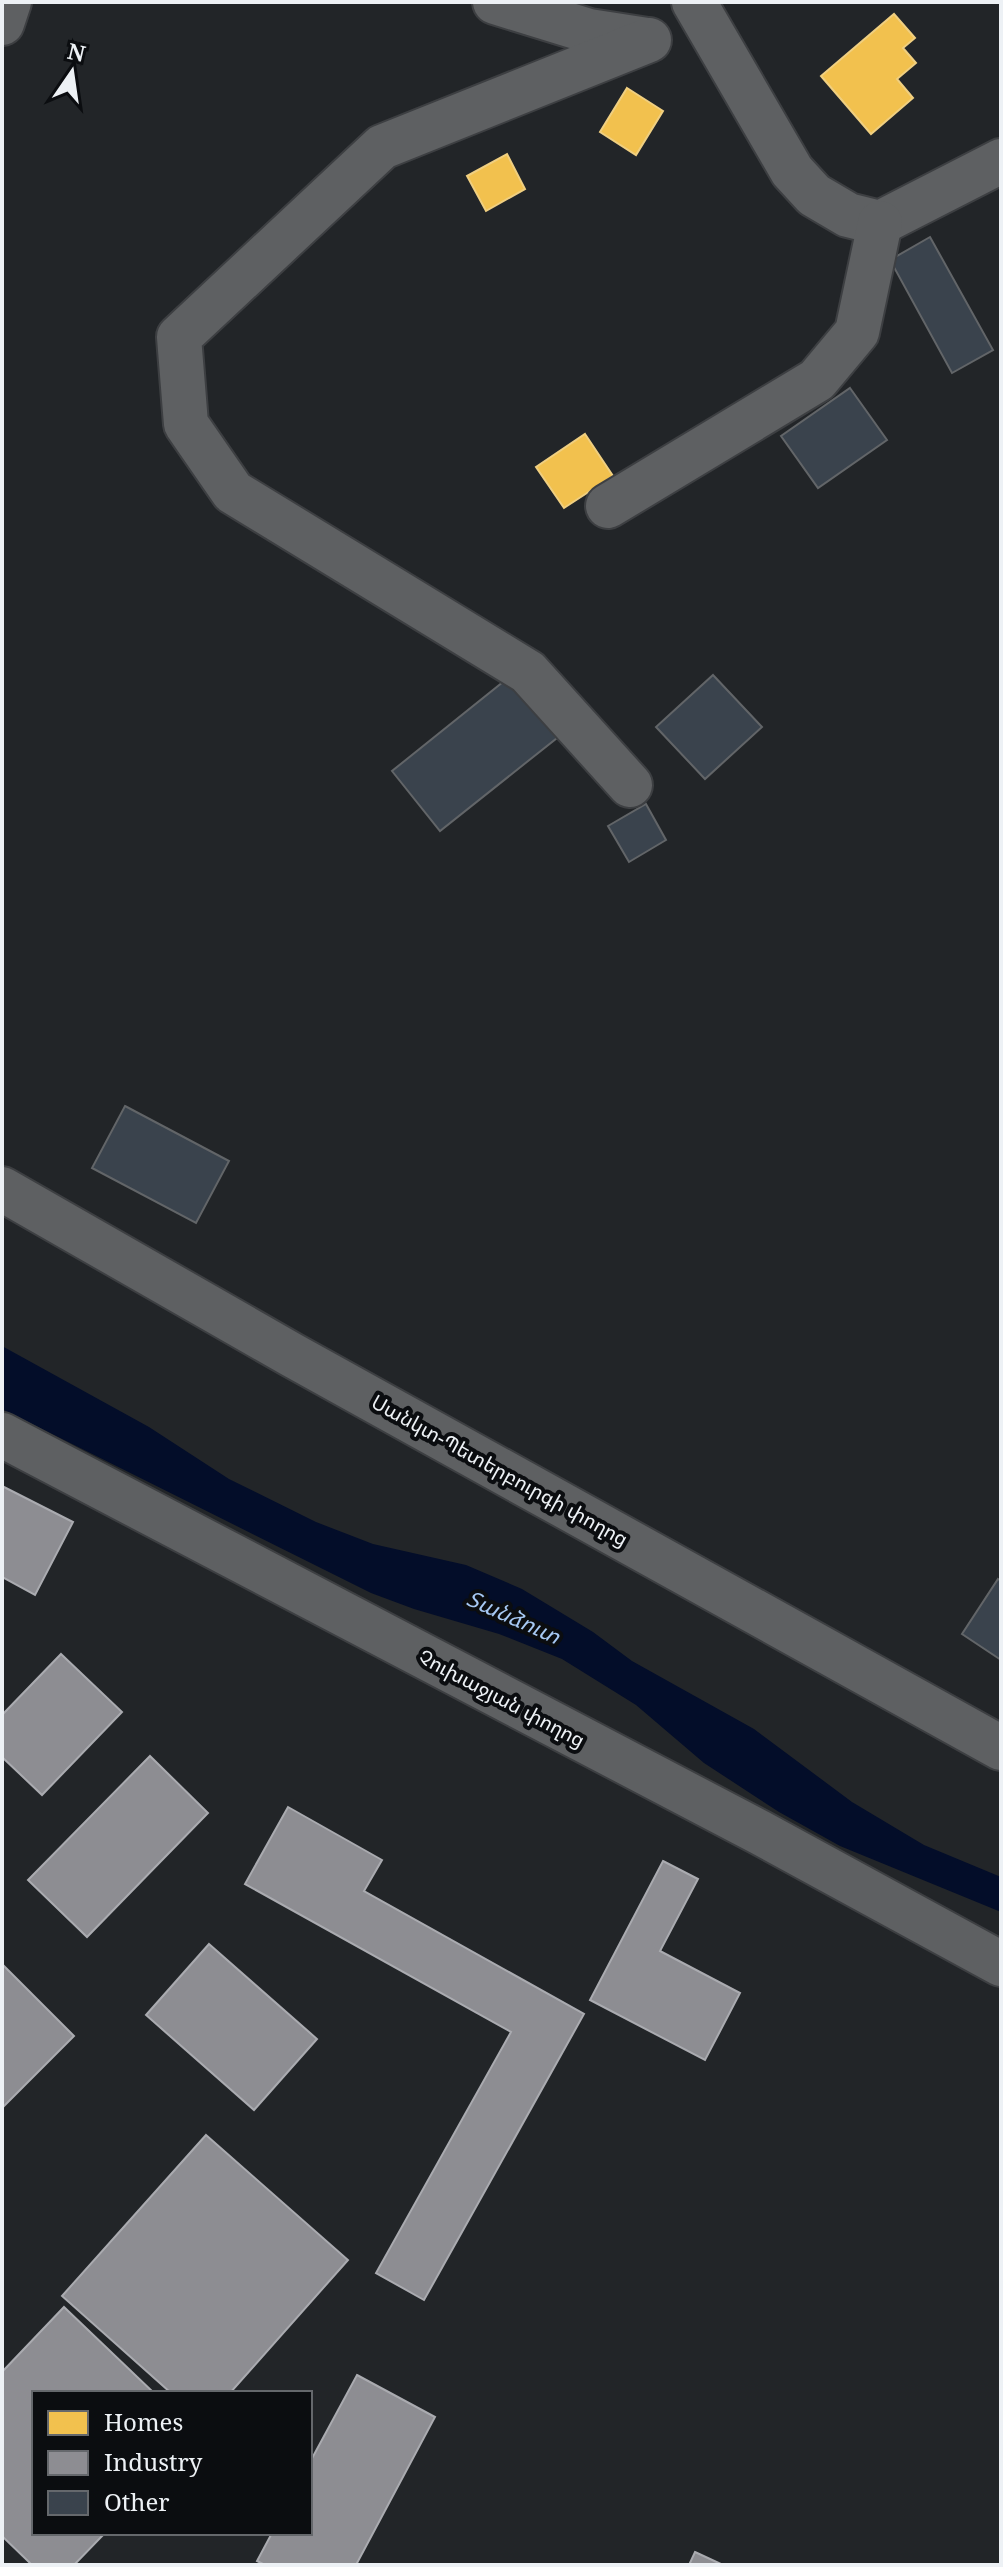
<svg xmlns="http://www.w3.org/2000/svg" width="1003" height="2567" font-family="'Noto Serif','Noto Sans Armenian',serif">
<rect width="100%" height="100%" fill="#222528"/>
<polygon fill="#030d29" points="2,1346 149,1427 229,1479 316,1522 373,1544 466,1565 522,1589 593,1632 632,1661 754,1729 852,1802 924,1845 1001,1877 1001,1912 840,1846 779,1812 704,1763 636,1705 562,1659 499,1634 414,1609 371,1593 4,1410"/>
<g fill="#f2c14e" stroke="#f0cf80" stroke-width="2">
<polygon points="894,14 915,38 903,48 916,63 897,79 913,98 871,134 821,76"/>
<polygon points="627,88 663,111 636,155 600,132"/>
<polygon points="507,154 525,189 486,211 467,176"/>
<polygon points="585,434 613,476 564,508 536,467"/>
</g>
<g fill="#8d8d92" stroke="#aaabb0" stroke-width="2">
<polygon points="2,1486 73,1522 35,1595 2,1577"/>
<polygon points="61,1654 122,1712 42,1795 2,1757 2,1715"/>
<polygon points="150,1756 208,1813 87,1937 28,1880"/>
<polygon points="288,1807 382,1860 364,1891 584,2014 424,2300 376,2273 511,2032 245,1884"/>
<polygon points="663,1861 698,1879 660,1951 740,1993 705,2060 590,2000"/>
<polygon points="209,1944 317,2039 254,2110 146,2015"/>
<polygon points="2,1964 74,2036 2,2108"/>
<polygon points="206,2135 348,2260 230,2393 171,2393 62,2296"/>
<polygon points="64,2307 154,2393 34,2393 34,2533 105,2533 74,2565 32,2565 2,2536 2,2372"/>
<polygon points="357,2375 435,2417 356,2565 265,2565 257,2561 272,2533 310,2533 310,2462"/>
<polygon points="695,2552 723,2565 689,2565"/>
</g>
<g fill="#3a434d" stroke="#626568" stroke-width="2">
<polygon points="930,237 993,350 952,373 890,260"/>
<polygon points="850,388 887,440 818,488 781,436"/>
<polygon points="713,675 762,727 705,779 656,727"/>
<polygon points="508,678 557,738 440,831 392,771"/>
<polygon points="646,804 666,840 629,862 608,826"/>
<polygon points="125,1106 229,1161 196,1223 92,1168"/>
<polygon points="998,1579 1001,1581 1001,1660 962,1634"/>
</g>
<g fill="none" stroke-linecap="round" stroke-linejoin="round">
<g stroke="#3d3f42" stroke-width="48">
<g id="minor">
<polyline points="495,2 589,31 647,40"/>
<polyline points="694,2 792,171 814,195 848,215 880,223 1001,161"/>
<polyline points="2,23 9,2"/>
<polyline points="608,506 817,380 857,332 880,223"/>
<polyline points="630,785 528,672 233,492 186,424 179,337 382,147 649,40"/>
<polyline points="2,1189 292,1355 1001,1748"/>
<polyline points="2,1435 759,1832 1001,1964"/>
</g>
</g>
<use href="#minor" stroke="#5e6062" stroke-width="44"/>
</g>
<g text-anchor="middle" dominant-baseline="central" stroke-width="8" stroke-linejoin="round" paint-order="stroke">
<g font-size="20" fill="#edf1f5" stroke="#0b0d10">
<text transform="translate(500 1470) rotate(29)">Սանկտ-Պետերբուրգի փողոց</text>
<text transform="translate(502 1698) rotate(28)">Չուխաջյան փողոց</text>
</g>
<g font-size="22" font-style="italic" fill="#a7c9f4" stroke="#0b0d10">
<text transform="translate(514 1616) rotate(24)">Տանձուտ</text>
</g>
</g>
<rect width="1003" height="2567" fill="none" stroke="#edf1f5" stroke-width="8"/>
<rect x="32" y="2391" width="280" height="144" fill="#0b0d10" stroke="#65686c" stroke-width="2"/>
<rect x="48" y="2411" width="40" height="24" fill="#f2c14e" stroke="#65686c" stroke-width="2"/>
<text x="104" y="2431" font-size="24" fill="#edf1f5">Homes</text>
<rect x="48" y="2451" width="40" height="24" fill="#8d8d92" stroke="#65686c" stroke-width="2"/>
<text x="104" y="2471" font-size="24" fill="#edf1f5">Industry</text>
<rect x="48" y="2491" width="40" height="24" fill="#3a434d" stroke="#65686c" stroke-width="2"/>
<text x="104" y="2511" font-size="24" fill="#edf1f5">Other</text>
<g transform="translate(72 72) rotate(13)" stroke="#0b0d10" stroke-width="6" paint-order="stroke">
<path d="M0-6L14 30L0 20L-14 30Z" fill="#edf1f5"/>
<text y="-12" font-size="22" font-weight="bold" text-anchor="middle" fill="#edf1f5">N</text>
</g>
</svg>
